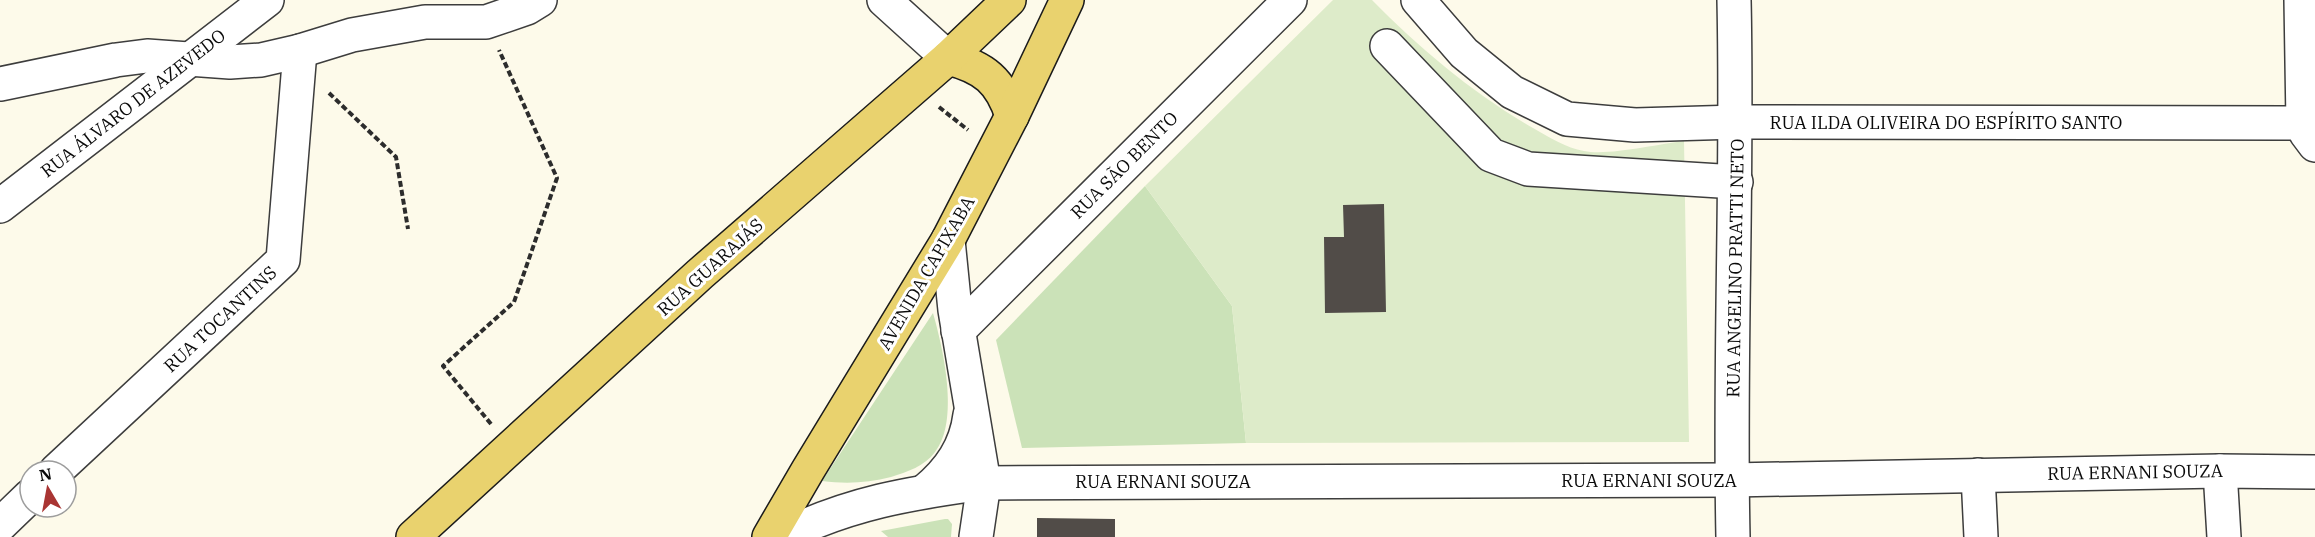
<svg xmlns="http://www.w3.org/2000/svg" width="2315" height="537" font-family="'IBM Plex Serif',serif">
<rect width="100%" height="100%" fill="#fdfaea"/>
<g fill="#cbe2b8">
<polygon points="1145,186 1232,306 1246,443 1022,448 996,340"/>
<path d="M933 313C943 348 960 421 935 452 925 466 907 472 891 477 868 483 846 484 822 481Z"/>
<polygon points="945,519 948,519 952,524 951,537 888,537 881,531"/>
</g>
<path fill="#ddebc9" d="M1333 0H1372C1420 49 1474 94 1533 128 1549 137 1566 148 1584 151 1608 156 1658 144 1684 141L1689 442 1246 443 1232 306 1145 186Z"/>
<g fill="#514c48">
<polygon points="1384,204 1386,312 1325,313 1324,237 1344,237 1343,205"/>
<polygon points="1037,518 1115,519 1115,537 1037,537"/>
</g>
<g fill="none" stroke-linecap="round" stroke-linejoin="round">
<g stroke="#3d3d3d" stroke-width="36">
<g id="minor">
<polyline points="884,0 948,58"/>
<polyline points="1418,0 1464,53 1512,92 1567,119 1635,125 1737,122 2303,123"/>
<polyline points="2301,0 2303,123 2306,133 2315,145"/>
<polyline points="1387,46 1491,155 1528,169 1736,182"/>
<polyline points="0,84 116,60 147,56 230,62 261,60 300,51 352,35 425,22 486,22 527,8 540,0"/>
<polyline points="0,206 267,0"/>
<polyline points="948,240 955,310 984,483 976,537"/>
<polyline points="958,331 1290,0"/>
<polyline points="56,471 283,260 300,51"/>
<polyline points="2220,471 2224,537"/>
<polyline points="1978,475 1981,537"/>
<path d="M925 491C950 470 966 447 970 415"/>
<polyline points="0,525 30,496"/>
<path d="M781 537C849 503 910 493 984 483L1732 480 2220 471 2315 472"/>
<path d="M1733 537C1729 358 1738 179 1734 0"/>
</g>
</g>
<g stroke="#1b1b1b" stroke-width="36">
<g id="major">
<path d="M948 58C984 67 1001 81 1012 116"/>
<polyline points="413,537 700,274 948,58 1009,0"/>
<polyline points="769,537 808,470 948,240 1012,116 1067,0"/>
</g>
</g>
<g stroke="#2c2c2c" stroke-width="4" stroke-dasharray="6 3" stroke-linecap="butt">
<polyline points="329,93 396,157 408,229"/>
<polyline points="939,107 968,130"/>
<polyline points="491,424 443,366 514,302 557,178 499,50"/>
</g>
<use href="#minor" stroke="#fff" stroke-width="33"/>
<use href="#major" stroke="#e9d26e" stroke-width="33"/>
</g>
<g text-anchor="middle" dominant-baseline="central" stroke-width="6" stroke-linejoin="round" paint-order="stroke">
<g font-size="18" fill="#0a0a0a" stroke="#fff">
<text transform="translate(133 103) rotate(-38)">RUA ÁLVARO DE AZEVEDO</text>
<text x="1946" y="122">RUA ILDA OLIVEIRA DO ESPÍRITO SANTO</text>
<text transform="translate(1124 165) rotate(-45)">RUA SÃO BENTO</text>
<text transform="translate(710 267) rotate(-42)">RUA GUARAJÁS</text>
<text transform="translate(1735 268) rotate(-89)">RUA ANGELINO PRATTI NETO</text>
<text transform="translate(926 273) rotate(-60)">AVENIDA CAPIXABA</text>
<text transform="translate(220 319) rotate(-43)">RUA TOCANTINS</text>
<text transform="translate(2135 472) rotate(-1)">RUA ERNANI SOUZA</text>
<text x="1649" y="480">RUA ERNANI SOUZA</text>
<text x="1163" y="481">RUA ERNANI SOUZA</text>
</g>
</g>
<g transform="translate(48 489) rotate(350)"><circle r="28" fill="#ffffff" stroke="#9d9d9d" stroke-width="1.5"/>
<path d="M0-4.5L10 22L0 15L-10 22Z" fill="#a93533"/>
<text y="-9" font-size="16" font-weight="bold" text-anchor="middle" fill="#0a0a0a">N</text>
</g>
</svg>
